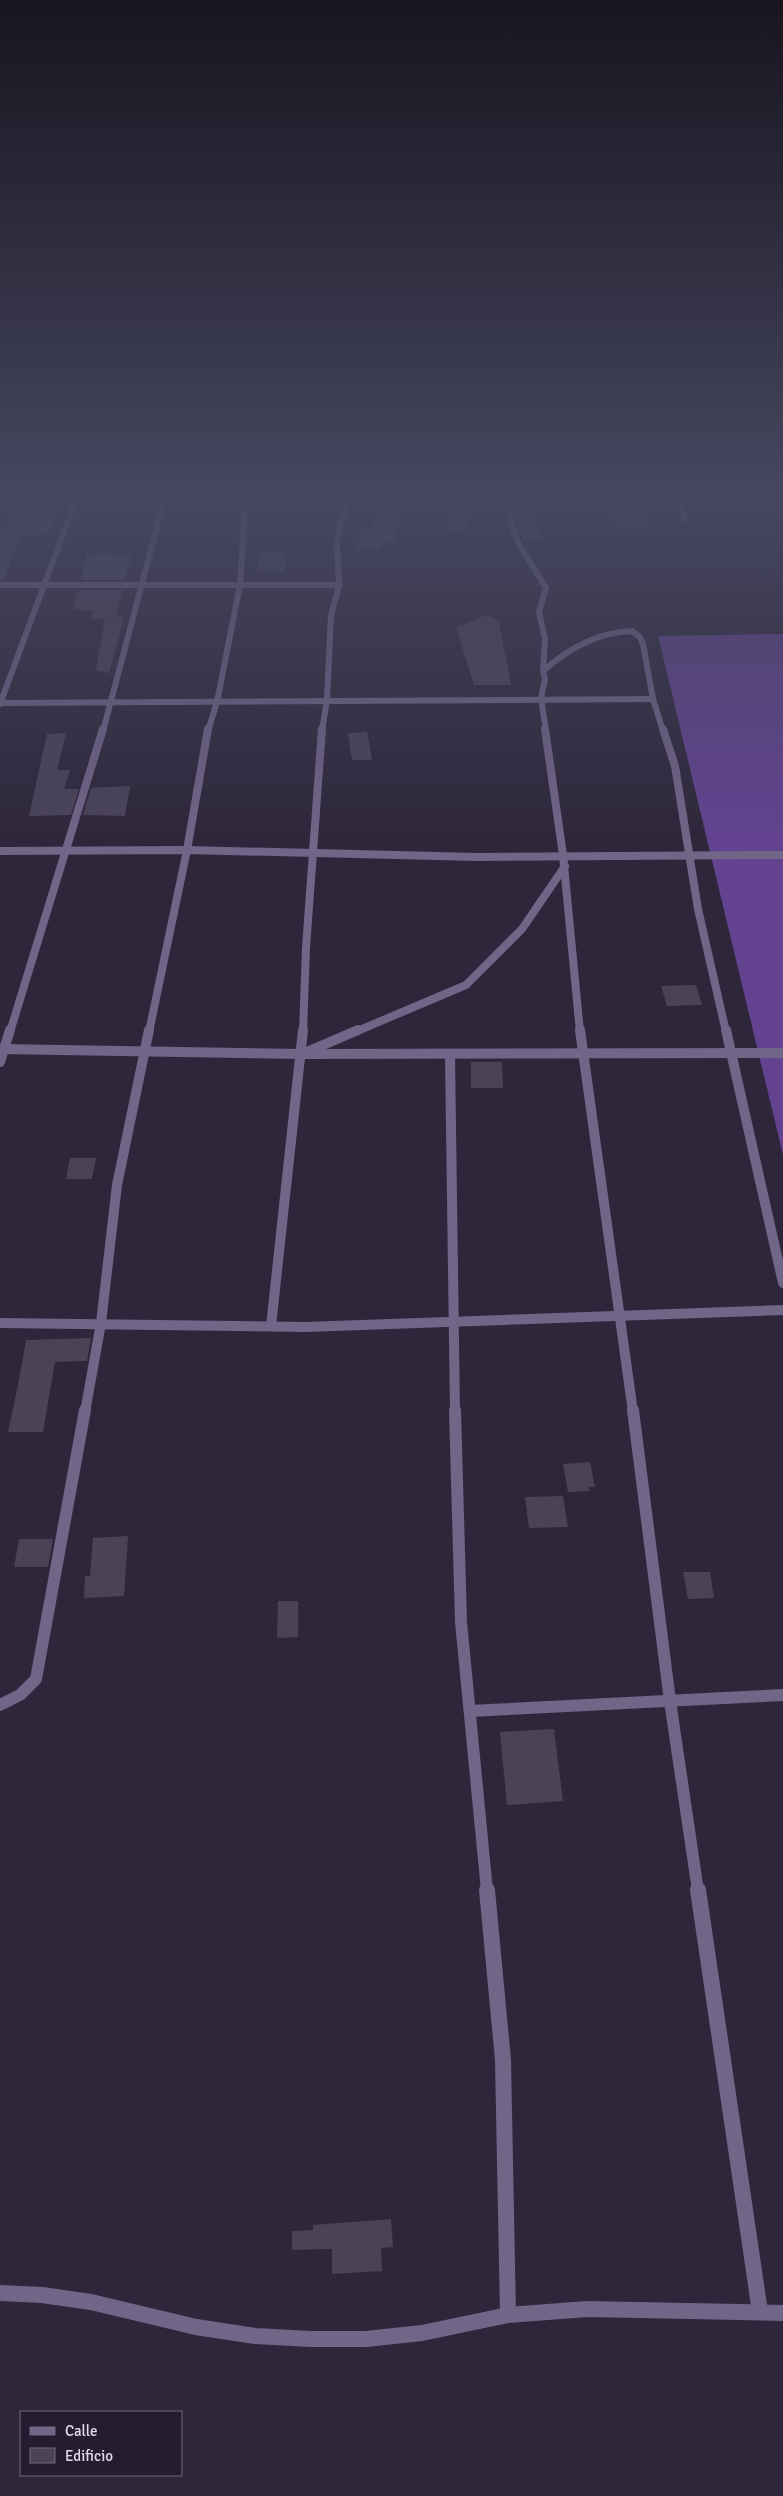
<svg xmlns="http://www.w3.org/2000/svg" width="783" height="2496" font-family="Signika,sans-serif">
<rect width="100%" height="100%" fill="#2e273b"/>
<polygon fill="#634390" points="783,634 783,1155 658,636"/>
<g fill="#4a4358">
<polygon points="28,492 33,497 62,498 49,534 21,535 4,580 0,580 0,528 5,528"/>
<polygon points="455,492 473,492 466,533 448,533"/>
<polygon points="513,492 524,492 542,540 523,540 515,521 518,521"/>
<polygon points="631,494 620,499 618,505 624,508 637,504 650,527 617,529 599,502"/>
<polygon points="375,517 400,518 394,542 383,542 382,550 357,550 362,530 371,530"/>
<polygon points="261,552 285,553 285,571 257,571"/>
<polygon points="115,553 114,556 131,556 125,580 81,580 87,554"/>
<polygon points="78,590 123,590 116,617 124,617 109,673 96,670 105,619 90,619 93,610 73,610"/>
<polygon points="487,615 499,622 511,685 474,685 456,627"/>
<polygon points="367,732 372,760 352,760 348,733"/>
<polygon points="66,733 57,770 70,770 64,789 79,789 71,815 29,816 47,734"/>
<polygon points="130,786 125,816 83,815 91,788"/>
<polygon points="696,985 702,1005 667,1006 661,986"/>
<polygon points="471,1062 502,1062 503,1088 471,1088"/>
<polygon points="70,1158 96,1158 92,1179 66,1179"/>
<polygon points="91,1338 87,1361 55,1362 43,1432 8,1432 18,1385 26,1340"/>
<polygon points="590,1462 595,1487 589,1487 590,1491 568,1492 563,1464"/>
<polygon points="563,1496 568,1527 529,1528 525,1497"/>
<polygon points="128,1536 124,1596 84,1598 85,1576 90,1576 93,1538"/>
<polygon points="19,1539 53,1539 48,1567 14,1567"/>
<polygon points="683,1572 710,1572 714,1598 688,1599"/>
<polygon points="278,1601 298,1601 298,1637 277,1638"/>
<polygon points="554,1729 563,1801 507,1805 500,1732"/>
<polygon points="391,2219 393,2247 381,2248 382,2271 332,2274 332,2249 292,2250 292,2231 313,2230 313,2225"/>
</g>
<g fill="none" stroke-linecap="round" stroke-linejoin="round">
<polyline stroke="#716588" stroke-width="6" points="623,503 661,492"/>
<g stroke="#716588" stroke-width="6">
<polyline points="34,492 201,498 265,492"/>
<polyline points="508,492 510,521 520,546 546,588 539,612 545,639 543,671 545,679 541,698 546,731"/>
<polyline points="590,492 593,501"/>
<polyline points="675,492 686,519"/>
<polyline points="0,585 339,585"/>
<path d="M543 671C568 649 597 632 632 631L640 637 643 644 653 699 663 731"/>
<polyline points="0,703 653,699"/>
<polyline points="0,704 78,494"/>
<polyline points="103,731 165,497"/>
<polyline points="208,731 217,702 240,585 246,495"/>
<polyline points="322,731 327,699 331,616 339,585 337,543 341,519 352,492"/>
</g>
<g stroke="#716588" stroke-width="8">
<polyline points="545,729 563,855 580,1032"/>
<polyline points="663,729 675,766 698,909 726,1032"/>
<polyline points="0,851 187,850 478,857 783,855"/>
<polyline points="10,1032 103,729"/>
<polyline points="149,1032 187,850 208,729"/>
<polyline points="303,1032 306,948 322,729"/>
<polyline points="355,1032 466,985 522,929 565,866"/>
</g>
<g stroke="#716588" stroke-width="10">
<polyline points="580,1030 633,1412"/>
<polyline points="726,1030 783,1283"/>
<polyline points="0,1049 302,1054 358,1030"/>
<polyline points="306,1054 783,1053"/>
<polyline points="450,1055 455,1412"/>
<polyline points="0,1062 10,1030"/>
<polyline points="0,1323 305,1327 783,1310"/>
<polyline points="271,1326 303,1030"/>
<polyline points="85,1412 101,1323 117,1185 149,1030"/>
</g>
<g stroke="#716588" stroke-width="12">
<polyline points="455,1410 461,1622 487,1891"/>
<polyline points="633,1410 670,1701 698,1891"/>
<polyline points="0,1705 20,1695 36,1679 85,1410"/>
<polyline points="470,1711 783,1695"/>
</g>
<g stroke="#716588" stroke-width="16">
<polyline points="487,1890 503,2060 508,2315"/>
<polyline points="698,1890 760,2312"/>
<polyline points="0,2293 42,2295 91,2302 196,2327 255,2336 311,2339 366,2339 422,2333 508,2315 587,2309 783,2313"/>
</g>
</g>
<linearGradient id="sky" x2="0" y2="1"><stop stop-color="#191520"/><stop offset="0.59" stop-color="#464760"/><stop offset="1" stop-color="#464760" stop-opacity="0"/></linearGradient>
<rect width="783" height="841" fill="url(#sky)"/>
<rect x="20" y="2411" width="162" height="65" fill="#241d31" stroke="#70697b"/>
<rect x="30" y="2427" width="25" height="8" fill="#716588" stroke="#70697b"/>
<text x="65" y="2436" font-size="15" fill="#e1dcea">Calle</text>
<rect x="30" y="2448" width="25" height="15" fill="#4a4358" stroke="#70697b"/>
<text x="65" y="2461" font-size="15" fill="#e1dcea">Edificio</text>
</svg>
